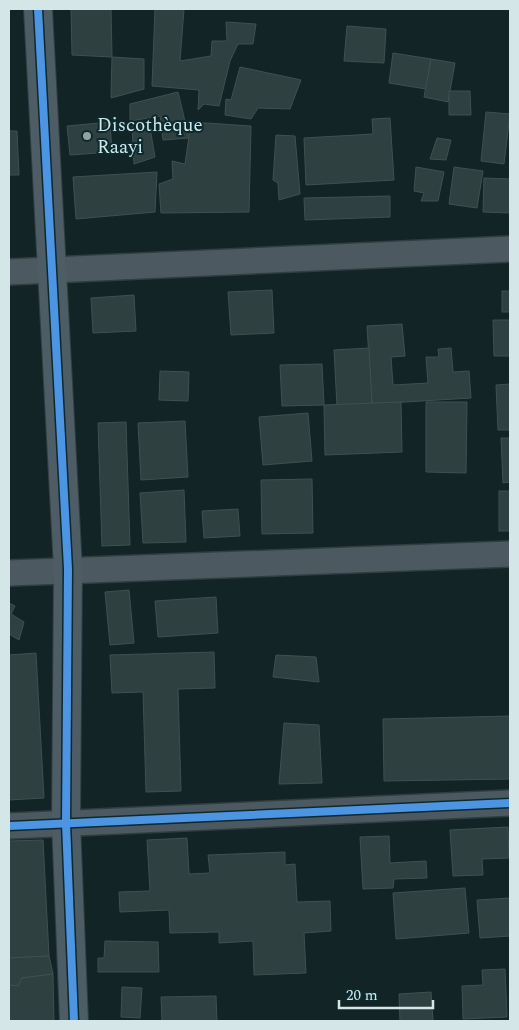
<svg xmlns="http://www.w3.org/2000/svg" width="519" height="1030" font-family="Spectral,serif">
<rect width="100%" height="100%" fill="#132427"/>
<g fill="#2f4040" stroke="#414f50">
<polygon points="71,9 111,9 112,57 72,55"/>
<polygon points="155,9 184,9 180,61 211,56 212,41 227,41 226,22 256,24 253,44 238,44 230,61 219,106 204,104 198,110 199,90 152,86"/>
<polygon points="347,26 386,29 384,63 344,61"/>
<polygon points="393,53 431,59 426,89 389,83"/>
<polygon points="112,57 144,59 144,89 111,98"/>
<polygon points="431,59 455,63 448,102 424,97"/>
<polygon points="240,67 301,80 290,109 258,108 251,119 225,115 226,99 231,100"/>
<polygon points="449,91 470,91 471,115 449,115"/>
<polygon points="178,92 189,138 163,140 160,116 130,121 130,104"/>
<polygon points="486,112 510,114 504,164 481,161"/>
<polygon points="390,118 394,180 306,185 304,138 373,134 372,119"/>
<polygon points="110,122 112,152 70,155 67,126"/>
<polygon points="149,122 155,157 134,164 132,126"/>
<polygon points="191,122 251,126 249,212 161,213 159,184 173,179 172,161 185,164"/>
<polygon points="9,131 17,131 19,175 9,175"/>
<polygon points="276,135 295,136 300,194 279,200 278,183 273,180"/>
<polygon points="437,138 451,140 446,160 430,159"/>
<polygon points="416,167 444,172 438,201 421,201 424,193 414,191"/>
<polygon points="454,167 483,171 477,208 449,204"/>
<polygon points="157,172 155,212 76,219 73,177"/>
<polygon points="484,178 510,179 510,213 483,212"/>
<polygon points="390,196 390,217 305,220 304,198"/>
<polygon points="272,290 274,333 231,335 228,292"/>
<rect x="502" y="291" width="8" height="21"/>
<polygon points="134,295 136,331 93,333 91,298"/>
<polygon points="493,320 510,320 510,356 494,356"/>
<polygon points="402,324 405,356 391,357 393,385 428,383 426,357 439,357 438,349 451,348 453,372 469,371 471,398 372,404 367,326"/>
<polygon points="369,348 372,404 337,406 334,350"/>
<polygon points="322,364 324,405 282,406 280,365"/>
<polygon points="160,371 189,372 188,401 159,400"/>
<polygon points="510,384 510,430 498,430 496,385"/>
<polygon points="401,402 402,452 325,455 324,405"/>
<polygon points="426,402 467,402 466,473 426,472"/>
<polygon points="308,413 312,461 263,465 259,417"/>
<polygon points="185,421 188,477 141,480 138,423"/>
<polygon points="126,422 130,545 102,546 98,423"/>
<polygon points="501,438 510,438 510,482 503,483"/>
<polygon points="312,479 313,533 262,534 261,480"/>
<polygon points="184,490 186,542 143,543 140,493"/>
<rect x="499" y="491" width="11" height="40"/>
<polygon points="238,509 240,536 204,538 202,511"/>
<polygon points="129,590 134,643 110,645 105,592"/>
<polygon points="216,597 218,633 158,637 155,601"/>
<polygon points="9,603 15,606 11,614 24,622 19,640 9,634"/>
<polygon points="214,652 215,688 178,689 181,791 146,792 143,692 112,693 110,655"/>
<polygon points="36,653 44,798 9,800 9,655"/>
<polygon points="276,655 316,657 319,682 273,677"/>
<polygon points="510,716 510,779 384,781 383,719"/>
<polygon points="284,723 319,725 322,783 279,784"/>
<polygon points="508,827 509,858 482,859 483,875 453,876 450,830"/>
<polygon points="389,836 390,863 426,861 427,878 394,879 393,888 363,889 360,837"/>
<polygon points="187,838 189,874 210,873 208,855 285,852 285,865 295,864 297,902 330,901 331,931 304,933 306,973 254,975 253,941 219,943 219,932 170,933 169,910 120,912 119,892 150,891 147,840"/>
<polygon points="43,840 49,956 9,958 9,841"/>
<polygon points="465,888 469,933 396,939 393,893"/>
<polygon points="510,898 510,936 480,938 477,900"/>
<polygon points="105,941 158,942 159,972 98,972 98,958 104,958"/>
<polygon points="49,956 53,974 22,978 18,986 9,985 9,958"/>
<polygon points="505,969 507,1017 463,1019 462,986 483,985 482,970"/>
<polygon points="53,974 54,1021 9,1021 9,985 18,986 22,978"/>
<polygon points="122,987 142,988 140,1018 121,1017"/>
<polygon points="431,992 433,1021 400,1021 399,994"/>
<polygon points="216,996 217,1021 162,1021 161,997"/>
</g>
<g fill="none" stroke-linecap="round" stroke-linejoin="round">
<g stroke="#303e40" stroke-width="28">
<g id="street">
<polyline points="9,272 510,249"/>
<polyline points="9,573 510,554"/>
<polyline points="9,826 510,803"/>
</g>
</g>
<g stroke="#303e40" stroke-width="30">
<polyline id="secondary" points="38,9 68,569 66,823 74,1021"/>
</g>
<use href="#street" stroke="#4d5960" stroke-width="25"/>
<use href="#secondary" stroke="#4d5c65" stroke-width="28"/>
<g stroke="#0b2a2f" stroke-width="11">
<g id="cycleway">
<polyline points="38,9 68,569 66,823 74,1021"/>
<polyline points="9,826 510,803"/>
</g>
</g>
<use href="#cycleway" stroke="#4d94e3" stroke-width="8"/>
</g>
<circle fill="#91a2a5" stroke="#0b2a2f" stroke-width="2" cx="87" cy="136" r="5"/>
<g text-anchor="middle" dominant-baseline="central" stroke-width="4" stroke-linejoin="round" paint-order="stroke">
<g font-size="19" fill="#d5e6e9" stroke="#0b2a2f" text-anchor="start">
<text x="97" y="125">Discothèque<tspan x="97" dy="22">Raayi</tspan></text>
</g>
</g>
<rect width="519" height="1030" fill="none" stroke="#d5e6e9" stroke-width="20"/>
<path d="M339 1000v8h94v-8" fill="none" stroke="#d5e6e9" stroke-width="2.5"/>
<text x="346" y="1000" font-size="15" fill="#d5e6e9" stroke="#0b2a2f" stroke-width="4" paint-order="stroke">20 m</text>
</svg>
